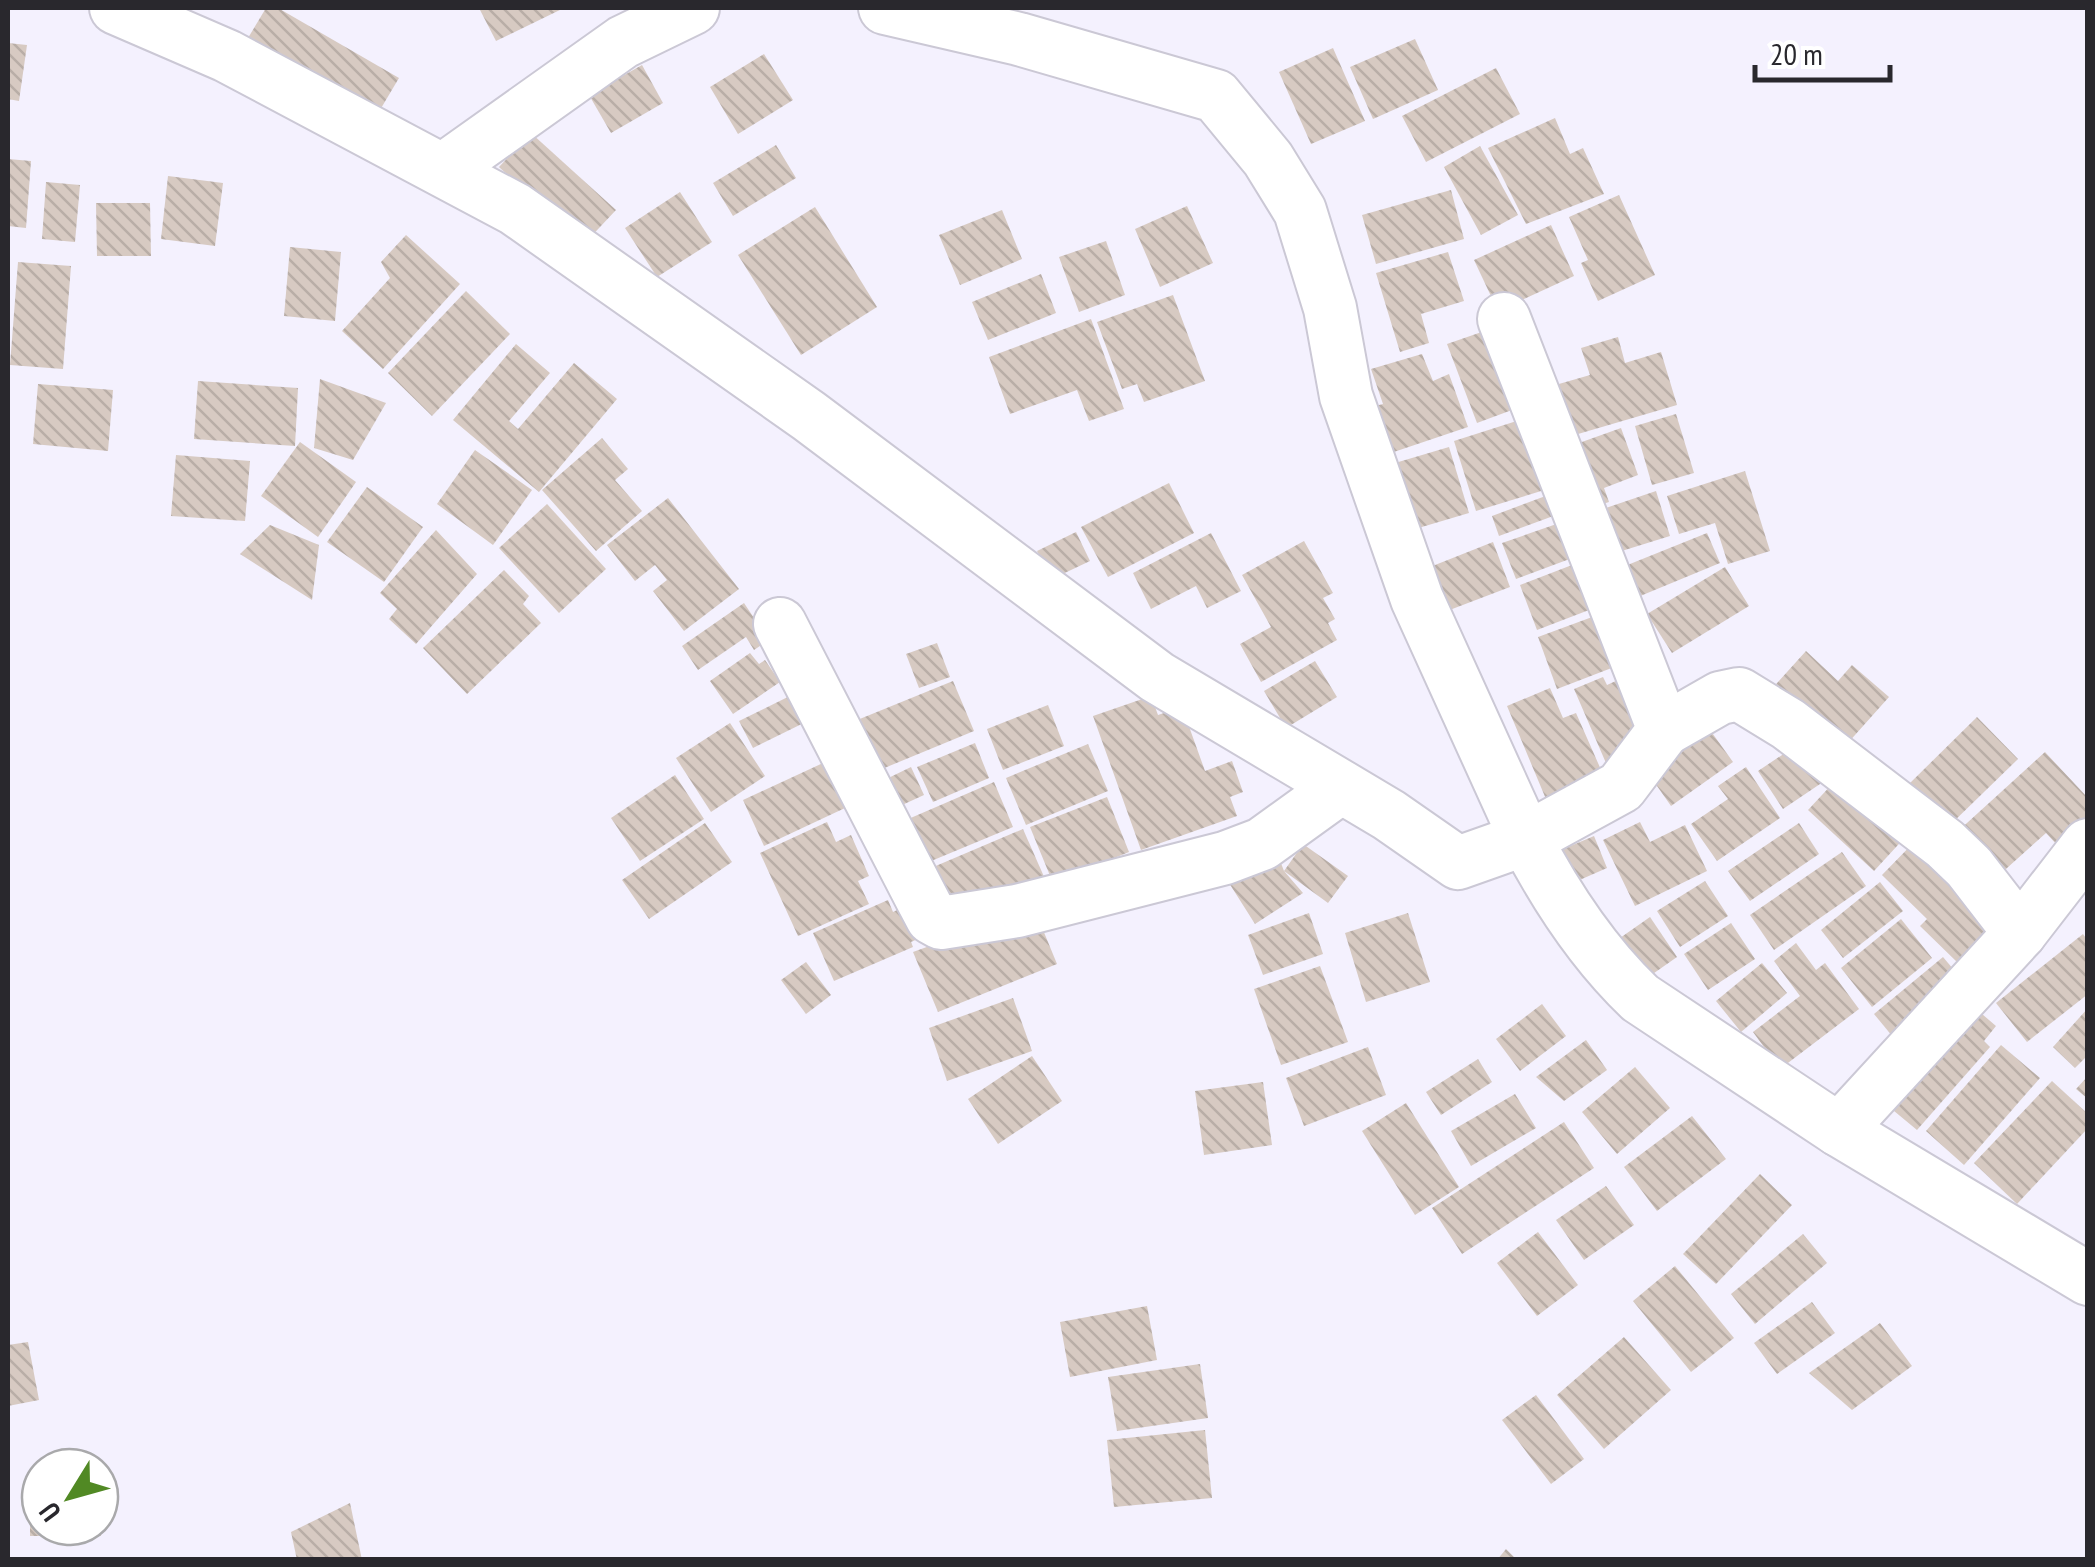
<svg xmlns="http://www.w3.org/2000/svg" width="2095" height="1567" font-family="'PT Sans Narrow',sans-serif">
<defs>
<pattern id="building-back-hatch" width="6" height="6" patternUnits="userSpaceOnUse" patternTransform="scale(2.5)"><rect width="6" height="6" fill="#d7cac2"/><path d="M-1 5l2 2M0 0l6 6M5-1l2 2" fill="none" stroke="#b9aea7"/></pattern>
</defs>
<rect width="100%" height="100%" fill="#f4f1fe"/>
<g fill="url(#building-back-hatch)">
<polygon points="266,8 278,8 399,78 377,115 248,38"/>
<polygon points="479,8 564,8 496,41"/>
<polygon points="1415,39 1438,90 1373,119 1350,67"/>
<polygon points="8,43 27,45 19,101 8,99"/>
<polygon points="1333,48 1365,121 1311,144 1279,72"/>
<polygon points="764,54 793,100 738,134 710,87"/>
<polygon points="642,65 663,103 611,133 589,95"/>
<polygon points="1496,68 1520,114 1426,162 1402,116"/>
<polygon points="1555,118 1570,154 1583,148 1604,194 1526,224 1488,148"/>
<polygon points="531,133 616,210 584,244 499,167"/>
<polygon points="776,145 796,178 733,216 713,183"/>
<polygon points="1480,146 1518,215 1481,235 1444,167"/>
<polygon points="8,159 31,161 26,228 8,226"/>
<polygon points="168,176 223,183 215,246 161,239"/>
<polygon points="46,182 80,185 75,242 42,239"/>
<polygon points="1451,190 1464,239 1376,264 1362,215"/>
<polygon points="680,192 712,242 657,277 625,228"/>
<polygon points="1619,195 1655,275 1598,301 1581,263 1588,260 1569,217"/>
<polygon points="96,203 150,203 151,256 97,256"/>
<polygon points="1187,206 1213,263 1160,287 1135,229"/>
<polygon points="815,207 877,307 801,355 738,255"/>
<polygon points="1002,210 1022,259 960,285 939,235"/>
<polygon points="1551,225 1574,276 1498,311 1474,260"/>
<polygon points="406,235 460,284 383,369 342,331 390,278 381,262"/>
<polygon points="1106,241 1125,295 1079,312 1059,257"/>
<polygon points="290,247 341,252 335,321 284,316"/>
<polygon points="1448,252 1464,301 1421,314 1429,343 1400,352 1376,273"/>
<polygon points="18,262 71,266 63,369 10,365"/>
<polygon points="1041,274 1056,313 988,340 972,302"/>
<polygon points="466,291 510,334 432,416 388,373"/>
<polygon points="1173,295 1205,381 1144,402 1137,384 1122,389 1097,322"/>
<polygon points="1091,319 1124,409 1089,421 1077,390 1010,414 989,357"/>
<polygon points="1499,326 1528,404 1477,423 1447,344"/>
<polygon points="1618,337 1625,363 1661,352 1677,405 1561,439 1545,388 1590,375 1581,348"/>
<polygon points="516,344 550,373 509,421 518,429 574,363 617,399 539,492 453,420"/>
<polygon points="1422,354 1433,381 1449,374 1468,427 1376,458 1360,410 1383,404 1371,369"/>
<polygon points="320,379 386,403 353,460 314,448"/>
<polygon points="198,381 298,388 295,446 194,439"/>
<polygon points="38,384 113,390 108,451 33,444"/>
<polygon points="1676,414 1694,473 1652,485 1635,426"/>
<polygon points="1529,417 1551,488 1476,511 1454,441"/>
<polygon points="1621,428 1638,475 1604,488 1609,502 1587,509 1565,448"/>
<polygon points="602,438 628,469 615,480 642,511 596,551 542,490"/>
<polygon points="300,442 356,482 318,537 261,496"/>
<polygon points="1449,447 1469,513 1405,532 1385,466"/>
<polygon points="475,450 532,490 493,545 437,504"/>
<polygon points="176,455 250,461 245,521 171,516"/>
<polygon points="1745,471 1770,551 1728,564 1715,523 1679,534 1667,496"/>
<polygon points="1169,483 1194,533 1108,577 1081,527"/>
<polygon points="367,487 423,527 384,582 327,542"/>
<polygon points="1559,491 1567,511 1499,536 1492,516"/>
<polygon points="1656,491 1670,536 1612,554 1597,511"/>
<polygon points="668,498 739,589 684,631 653,591 667,580 655,565 635,581 607,545"/>
<polygon points="547,504 606,569 559,613 499,548"/>
<polygon points="1571,519 1583,554 1516,579 1502,543"/>
<polygon points="270,525 319,545 312,600 240,554"/>
<polygon points="436,530 477,574 416,644 389,619 397,609 380,593"/>
<polygon points="1076,532 1090,561 1052,579 1037,551"/>
<polygon points="1211,533 1241,591 1207,608 1196,586 1151,609 1133,573"/>
<polygon points="1707,533 1720,563 1633,599 1620,568"/>
<polygon points="1304,541 1333,593 1323,598 1335,619 1328,623 1337,640 1261,682 1240,644 1271,627 1242,575"/>
<polygon points="1493,542 1510,587 1447,611 1430,567"/>
<polygon points="1585,560 1602,605 1537,630 1520,585"/>
<polygon points="1725,567 1749,606 1672,653 1647,614"/>
<polygon points="504,570 529,596 523,604 541,623 467,694 423,648"/>
<polygon points="744,603 760,627 776,635 754,650 746,637 698,670 682,646"/>
<polygon points="1603,613 1622,664 1557,689 1538,637"/>
<polygon points="937,643 950,677 919,688 906,654"/>
<polygon points="1806,651 1838,681 1852,665 1889,697 1838,754 1769,692"/>
<polygon points="750,653 759,664 765,660 780,682 733,714 710,681"/>
<polygon points="1315,661 1337,697 1286,728 1264,691"/>
<polygon points="1631,674 1655,729 1609,770 1574,689 1603,677 1607,685"/>
<polygon points="953,681 974,731 865,776 845,725"/>
<polygon points="806,688 820,715 753,748 739,721"/>
<polygon points="1550,688 1563,718 1576,713 1609,788 1551,811 1507,706"/>
<polygon points="1151,696 1158,715 1182,707 1205,771 1232,761 1243,792 1230,797 1237,816 1141,850 1093,716"/>
<polygon points="1048,705 1064,746 1003,770 987,729"/>
<polygon points="1977,717 2018,759 1948,827 1908,785"/>
<polygon points="730,723 765,776 711,812 676,758"/>
<polygon points="1710,730 1733,762 1671,806 1648,773"/>
<polygon points="975,743 989,778 933,802 917,767"/>
<polygon points="1088,744 1108,791 1026,825 1006,778"/>
<polygon points="1797,745 1823,782 1783,809 1758,771"/>
<polygon points="2045,752 2088,798 2088,822 2059,847 2046,833 1997,877 1956,833"/>
<polygon points="823,763 845,808 764,846 743,800"/>
<polygon points="911,767 924,795 889,811 876,784"/>
<polygon points="1746,767 1780,818 1717,861 1691,824 1728,799 1718,786"/>
<polygon points="675,775 704,819 640,861 611,818"/>
<polygon points="1835,781 1909,833 1874,871 1808,810"/>
<polygon points="994,782 1013,827 924,864 906,820"/>
<polygon points="1107,797 1129,852 1053,883 1030,827"/>
<polygon points="827,822 836,842 851,835 869,876 858,881 869,904 798,936 760,853"/>
<polygon points="1640,822 1650,842 1685,825 1707,871 1635,906 1603,840"/>
<polygon points="705,823 732,862 649,919 622,880"/>
<polygon points="1799,823 1819,854 1750,901 1728,871"/>
<polygon points="1023,829 1045,879 952,917 931,868"/>
<polygon points="1921,835 1991,929 1958,963 1920,926 1927,919 1882,875"/>
<polygon points="1594,836 1607,868 1575,882 1561,850"/>
<polygon points="1303,844 1348,876 1328,903 1284,871 1303,893 1255,924 1229,883 1277,853 1284,871"/>
<polygon points="1842,852 1866,886 1774,950 1750,915"/>
<polygon points="1705,881 1728,916 1680,947 1657,911"/>
<polygon points="1880,882 1903,911 1843,958 1821,930"/>
<polygon points="888,900 893,912 912,903 926,935 911,942 913,947 834,981 813,933"/>
<polygon points="1034,908 1057,964 938,1012 913,952"/>
<polygon points="1309,913 1323,954 1263,975 1248,935"/>
<polygon points="1408,913 1430,982 1366,1002 1345,933"/>
<polygon points="1650,917 1677,957 1637,985 1610,945"/>
<polygon points="1901,919 1932,958 1872,1007 1841,968"/>
<polygon points="1731,923 1755,959 1708,990 1684,954"/>
<polygon points="2083,934 2088,941 2088,994 2027,1042 1996,1003"/>
<polygon points="1796,943 1816,970 1825,963 1859,1009 1780,1069 1753,1032 1800,996 1774,961"/>
<polygon points="1943,957 1959,976 1898,1043 1874,1014"/>
<polygon points="806,962 831,995 806,1014 781,980"/>
<polygon points="1762,963 1787,993 1741,1032 1716,1001"/>
<polygon points="1320,966 1348,1042 1281,1065 1254,989"/>
<polygon points="1013,998 1032,1051 947,1081 929,1028"/>
<polygon points="1968,1002 1996,1026 1984,1041 1990,1047 1917,1130 1882,1101"/>
<polygon points="1542,1004 1566,1036 1520,1071 1496,1039"/>
<polygon points="2088,1008 2088,1055 2075,1068 2053,1047"/>
<polygon points="1586,1040 1607,1070 1564,1101 1536,1077"/>
<polygon points="2001,1045 2040,1078 1964,1165 1926,1131"/>
<polygon points="1368,1047 1386,1095 1304,1126 1286,1078"/>
<polygon points="1032,1056 1062,1101 998,1144 968,1099"/>
<polygon points="1478,1059 1492,1082 1441,1115 1426,1092"/>
<polygon points="1635,1067 1670,1108 1617,1154 1582,1112"/>
<polygon points="2088,1076 2088,1099 2076,1089"/>
<polygon points="2052,1081 2088,1114 2088,1128 2017,1204 1974,1163"/>
<polygon points="1263,1082 1272,1145 1204,1155 1195,1091"/>
<polygon points="1515,1094 1536,1128 1471,1166 1451,1131"/>
<polygon points="1406,1103 1459,1187 1415,1215 1362,1131"/>
<polygon points="1692,1116 1726,1159 1657,1211 1624,1167"/>
<polygon points="1564,1122 1594,1168 1462,1254 1432,1208"/>
<polygon points="1760,1174 1792,1205 1716,1284 1683,1254"/>
<polygon points="1606,1186 1634,1225 1584,1260 1556,1220"/>
<polygon points="1538,1232 1578,1285 1537,1316 1497,1263"/>
<polygon points="1803,1234 1827,1263 1755,1324 1731,1294"/>
<polygon points="1675,1266 1734,1338 1691,1372 1633,1301"/>
<polygon points="1812,1302 1835,1333 1777,1374 1754,1343"/>
<polygon points="1147,1306 1157,1360 1070,1377 1060,1322"/>
<polygon points="1880,1323 1912,1366 1852,1410 1809,1373"/>
<polygon points="1624,1337 1671,1390 1604,1449 1557,1395"/>
<polygon points="28,1342 39,1400 8,1406 8,1345"/>
<polygon points="1200,1364 1208,1418 1117,1431 1108,1377"/>
<polygon points="1536,1395 1584,1459 1551,1484 1502,1420"/>
<polygon points="1205,1430 1212,1498 1114,1507 1107,1440"/>
<polygon points="30,1498 40,1498 40,1527 101,1527 101,1536 30,1536"/>
<polygon points="350,1503 362,1560 297,1560 291,1532"/>
<polygon points="1506,1549 1517,1560 1497,1560"/>
</g>
<g fill="none" stroke-linecap="round" stroke-linejoin="round">
<g stroke="#cbc8d5" stroke-width="56">
<g id="street">
<path d="M116 8 227 56 515 209 809 416 1157 677 1389 815 1458 863 1526 839C1555 895 1594 954 1640 998L1839 1130 2088 1279"/>
<polyline points="885,8 1019,39 1216,96 1268,159 1300,211 1330,308 1346,396 1417,599 1526,839 1621,787 1664,730 1504,319"/>
<polyline points="443,170 623,42 693,8"/>
<polyline points="780,624 922,899 932,918 941,923 1017,911 1225,858 1262,844 1341,787"/>
<polyline points="1664,730 1720,698 1739,694 1788,724 1945,844 1969,867 2020,933"/>
<polyline points="1839,1130 2020,933 2088,845"/>
</g>
</g>
<use href="#street" stroke="#fff" stroke-width="52"/>
</g>
<rect width="2095" height="1567" fill="none" stroke="#29282d" stroke-width="20"/>
<g transform="translate(70 1497) rotate(233)"><circle r="48" fill="#ffffff" stroke="#a9a9ab" stroke-width="2.5"/>
<path d="M0-8L18 38L0 25L-18 38Z" fill="#518924"/>
<text y="-15" font-size="28" font-weight="bold" text-anchor="middle" fill="#29282d">U</text>
</g>
<path d="M1755 65v15h135v-15" fill="none" stroke="#29282d" stroke-width="5"/>
<text x="1770" y="65" font-size="30" fill="#29282d" stroke="#ffffff" stroke-width="8" paint-order="stroke">20 m</text>
</svg>
